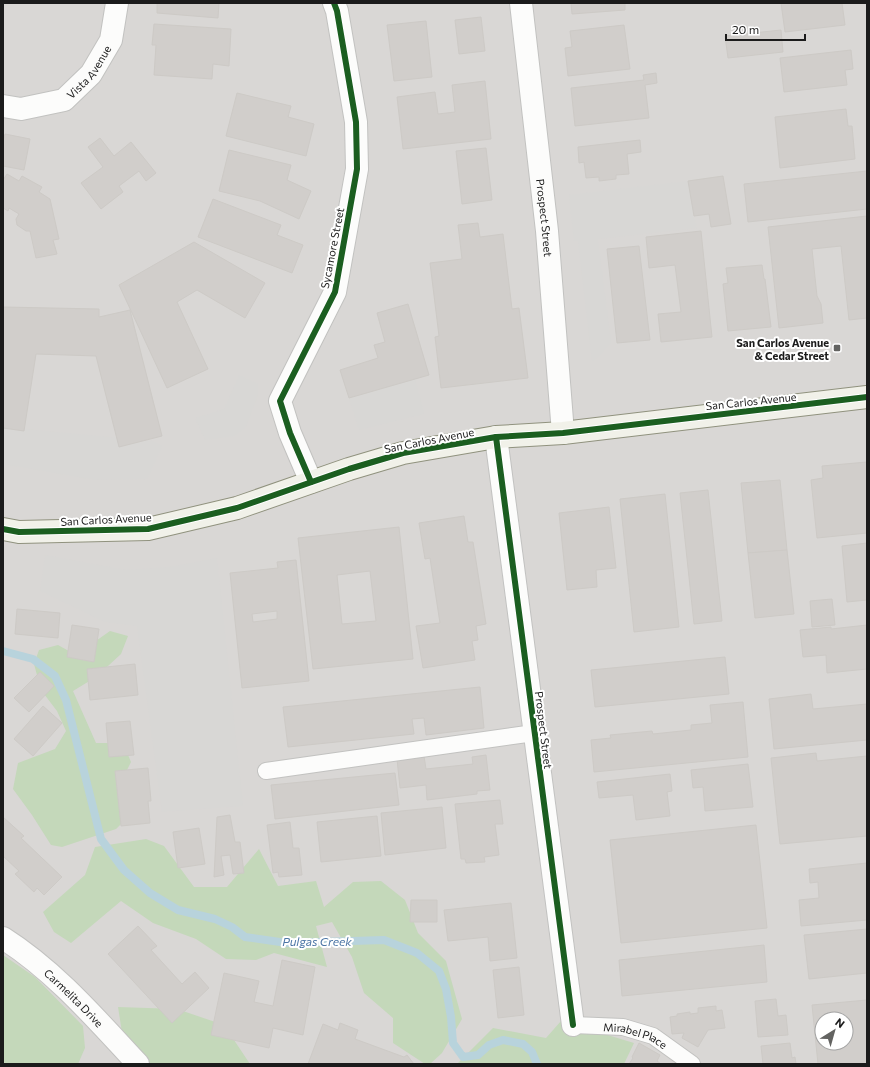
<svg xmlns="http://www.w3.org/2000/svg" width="870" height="1067" font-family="Commissioner,sans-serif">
<rect width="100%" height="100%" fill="#eae8e4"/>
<path fill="#d9d7d5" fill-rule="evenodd" d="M3 3H867V1064H3ZM822 1019H846V1043H822Z"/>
<g fill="#d8d7d5">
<polygon points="688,181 694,216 697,228 589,240 598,239 611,342 597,358 592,361 578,241 574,241 569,195"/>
<polygon points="239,375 258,384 258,395 246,427 234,436 205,440 195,418 224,409"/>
<polygon points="415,379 424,414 359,430 349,398"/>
<polygon points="3,427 152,441 162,446 147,479 95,480 3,464"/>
<polygon points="45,555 126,570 169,567 217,558 243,806 162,812 137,626 105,622 40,591"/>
</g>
<g fill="#c4d8ba">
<polygon points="110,631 128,636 121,654 96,677 73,691 96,743 123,743 131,762 121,782 129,816 116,829 62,847 51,845 32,815 13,789 18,763 55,749 66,731 57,711 41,690 34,664 39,650 58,645 76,655"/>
<polygon points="146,839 164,846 194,887 227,887 259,849 278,886 316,881 324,907 353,882 381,881 405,900 418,933 446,961 462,1019 442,1053 430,1064 425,1064 393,1043 393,1018 364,993 352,957 332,922 316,926 327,967 274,953 256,960 226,959 196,939 153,923 121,901 71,943 54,932 43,912 85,875 95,847"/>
<polygon points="3,955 35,977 83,1026 85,1048 78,1064 3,1064"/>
<polygon points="118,1007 177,1009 224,1025 250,1064 127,1064"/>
<polygon points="561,1021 634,1043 624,1064 457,1064 493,1028 546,1038"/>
</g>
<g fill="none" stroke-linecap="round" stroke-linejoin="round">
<polyline stroke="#b8d3dc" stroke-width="8" points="3,651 33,659 55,676 66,700 101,839 124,870 150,893 178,910 215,919 232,927 245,937 287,943 384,940 417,953 439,971 446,989 451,1017 453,1043 463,1057 478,1055 489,1045 503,1040 523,1044 532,1052 537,1064"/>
</g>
<g fill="#d1cecb" stroke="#cdcac6" fill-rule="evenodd">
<polygon points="157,3 219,3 218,18 157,13"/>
<polygon points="571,3 625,3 625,10 572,14"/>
<polygon points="781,3 842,3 845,25 785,32"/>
<polygon points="481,17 485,51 459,54 455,20"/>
<polygon points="426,21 432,77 394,81 387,25"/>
<polygon points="154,24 231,29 229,66 213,64 212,79 154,75 156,45 152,45"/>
<polygon points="624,25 630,69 568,76 565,48 572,47 570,31"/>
<polygon points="781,30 783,52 728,58 725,36"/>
<polygon points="851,50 853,69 845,70 847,85 784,92 780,58"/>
<polygon points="656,73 657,83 645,85 649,118 575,126 571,88 644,80 643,75"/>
<polygon points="485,81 491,139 403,149 397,97 435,92 438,114 455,112 452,85"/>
<polygon points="237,93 291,106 288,117 314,124 306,156 226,136"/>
<polygon points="846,109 848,126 852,126 855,159 780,168 775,117"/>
<polygon points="5,134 30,139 24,170 3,166 3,141"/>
<polygon points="100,138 114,156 131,142 156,173 146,181 139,171 119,186 123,192 101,209 81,183 103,167 88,147"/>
<polygon points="640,140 641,152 627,154 629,174 616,175 616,179 599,181 599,177 586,178 584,162 579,163 578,147"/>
<polygon points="486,148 492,200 462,204 456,151"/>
<polygon points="229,150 291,165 287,180 311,191 299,219 260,201 219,191"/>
<polygon points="867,171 867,209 748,222 744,184"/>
<polygon points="7,174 19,181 22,176 42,187 39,192 50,199 59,239 53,240 57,254 36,258 30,231 26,231 17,225 16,219 19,214 9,208 8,211 3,208 3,180"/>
<polygon points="723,176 731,224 711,227 709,214 694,216 688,181"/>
<polygon points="213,199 281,225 277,235 303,245 292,273 198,237"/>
<polygon points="867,216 867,318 849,320 841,246 812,249 817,296 821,304 823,323 779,328 768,227"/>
<polygon points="478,223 480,237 503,234 512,309 519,308 528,378 441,388 435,337 439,336 430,263 462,259 458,225"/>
<polygon points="701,231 712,337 661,342 658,314 681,312 675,265 649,268 646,237"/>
<polygon points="194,242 265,283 245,318 197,290 177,302 208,369 167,388 119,285"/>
<polygon points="639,246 650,340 617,343 607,249"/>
<polygon points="762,265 764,279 765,279 771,327 728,331 723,284 728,283 726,268"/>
<polygon points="408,304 429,375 349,398 340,370 378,358 374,345 385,342 377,313"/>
<polygon points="3,307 99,309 99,317 130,310 162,436 119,447 96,356 36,354 24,431 3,428"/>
<polygon points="867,462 867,533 817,538 811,480 823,478 822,466"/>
<polygon points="780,480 787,550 748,553 741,483"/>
<polygon points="708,490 722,621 694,624 680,493"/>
<polygon points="665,494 679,627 634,632 620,499"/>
<polygon points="609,507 616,568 596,570 597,587 567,590 559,513"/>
<polygon points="464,516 468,542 473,542 486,624 476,626 478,640 472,641 475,660 423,668 416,626 440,623 430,558 425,559 419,523"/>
<path d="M399 527 413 659 313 669 298 538ZM370 571 376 621 342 624 337 575Z"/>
<polygon points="867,543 867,600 847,602 842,546"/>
<polygon points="787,550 794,614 755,618 748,553"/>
<path d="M296 560 309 681 242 688 230 573 278 568 277 562ZM277 611V619L253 622 252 614Z"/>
<polygon points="832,599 835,625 812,627 810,601"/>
<polygon points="17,609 60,613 58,638 15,634"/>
<polygon points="72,625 99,629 94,662 67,657"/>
<polygon points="867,625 867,669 827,673 826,655 803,657 800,630 831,627 831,629"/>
<polygon points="725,657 729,694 595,707 591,670"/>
<polygon points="135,664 138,695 90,700 87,669"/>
<polygon points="40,672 54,686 29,712 14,698"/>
<polygon points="480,687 484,728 426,735 424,718 412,719 414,734 288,747 283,707"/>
<polygon points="811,694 813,709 867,704 867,740 774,749 769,699"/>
<polygon points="743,702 748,757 594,772 591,740 611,738 610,735 652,731 653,734 691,730 691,725 712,723 710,705"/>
<polygon points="43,706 62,723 33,756 14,739"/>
<polygon points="130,721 134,755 109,757 106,723"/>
<polygon points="816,753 817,761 867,756 867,836 780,844 771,758"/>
<polygon points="486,755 490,790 477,791 477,794 427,800 426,785 400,788 397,759 424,756 426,769 473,764 472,757"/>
<polygon points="748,764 753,807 705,811 703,787 693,788 691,770"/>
<polygon points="148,768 151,801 148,801 150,823 121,826 115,771"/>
<polygon points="395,773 399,805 275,819 271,785"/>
<polygon points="670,774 672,791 667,792 670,816 636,820 633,795 599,798 597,782"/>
<polygon points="500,800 503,824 495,824 499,855 484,857 485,862 466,863 465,859 461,859 455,804"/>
<polygon points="442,807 446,848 385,855 381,813"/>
<polygon points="230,815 235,842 240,842 244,873 233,874 230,855 221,856 224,875 214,877 217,817"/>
<polygon points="377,816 381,856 321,862 317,822"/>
<polygon points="3,817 24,836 21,838 62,877 44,895 37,888 34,892 15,874 19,871 4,857 3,858"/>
<polygon points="290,822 293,848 299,848 302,875 279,877 278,872 273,873 267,825"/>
<polygon points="756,825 767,928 621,943 610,840"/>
<polygon points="199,828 205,864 178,868 173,832"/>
<polygon points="867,863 867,920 801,926 799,900 819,898 818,882 810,883 809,869"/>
<polygon points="411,900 437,900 437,922 410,922"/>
<polygon points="511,903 517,958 490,961 488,937 448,941 444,910"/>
<polygon points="138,926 157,946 151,950 182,984 195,972 209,988 172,1023 108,954"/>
<polygon points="867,929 867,973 809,979 804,935"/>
<polygon points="764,945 767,982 622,996 619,960"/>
<polygon points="282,960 315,967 303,1035 273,1028 269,1048 211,1035 224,973 259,981 254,1002 273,1006"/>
<polygon points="519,967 524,1015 498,1018 493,970"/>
<polygon points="776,999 778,1016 786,1015 788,1035 758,1037 755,1001"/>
<path d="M867 1000V1064H818L812 1005ZM822 1019H846V1043H822Z"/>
<polygon points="716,1006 716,1011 722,1010 725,1028 708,1030 698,1047 682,1038 684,1033 672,1034 670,1017 677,1016 677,1014 690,1012 690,1014 698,1013 698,1008"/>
<polygon points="340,1023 358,1030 355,1039 404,1057 407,1055 414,1064 308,1064 323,1024 338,1030"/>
<polygon points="639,1043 660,1055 657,1061 661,1064 629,1064 633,1058 632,1057"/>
<polygon points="790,1043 792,1058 795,1057 796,1064 763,1064 761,1046"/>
</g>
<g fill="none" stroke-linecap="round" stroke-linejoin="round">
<g stroke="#c2c2c0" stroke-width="18">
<g id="service">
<polyline points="266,771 534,733"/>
<path id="s1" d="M573 1025 623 1027 653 1036 692 1064"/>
</g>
</g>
<g stroke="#c2c2c0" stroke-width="24">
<g id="minor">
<path id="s2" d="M521 3 547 231 563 433"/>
<path id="s3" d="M3 106 21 109 64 100 91 74 111 40 117 3"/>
<polyline points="496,437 573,1025"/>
<polyline points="311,482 290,433 280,401 335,292 357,169 356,122 337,11 334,3"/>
<path id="s4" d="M3 938C55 971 96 1019 138 1064"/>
</g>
</g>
<g stroke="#90927e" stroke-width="24">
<polyline id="secondary" points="3,529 19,532 148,529 237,508 349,469 403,453 496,437 563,433 867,397"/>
</g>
<use href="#service" stroke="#fcfcfb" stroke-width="16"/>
<use href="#minor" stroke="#fcfcfb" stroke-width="22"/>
<use href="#secondary" stroke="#f1f1e9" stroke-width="22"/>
<g stroke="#fff" stroke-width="8">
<g id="cycleway">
<polyline points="496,437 573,1025"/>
<polyline points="311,482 290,433 280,401 335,292 357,169 356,122 337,11 334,3"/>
<polyline points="3,529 19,532 148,529 237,508 349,469 403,453 496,437 563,433 867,397"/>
</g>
</g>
<use href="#cycleway" stroke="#1b5e20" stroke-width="6"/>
</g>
<rect fill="#636361" stroke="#fff" stroke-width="1.5" x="833" y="344" width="8" height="8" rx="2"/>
<g text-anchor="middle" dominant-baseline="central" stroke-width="4" stroke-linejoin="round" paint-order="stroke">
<g font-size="11" fill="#1b1b1b" stroke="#fff">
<text stroke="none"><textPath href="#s3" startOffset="100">Vista Avenue</textPath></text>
<text stroke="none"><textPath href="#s2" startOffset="216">Prospect Street</textPath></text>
<text transform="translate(332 248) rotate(-79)">Sycamore Street</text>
<text transform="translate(751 401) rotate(-6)">San Carlos Avenue</text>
<text transform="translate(429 440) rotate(-11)">San Carlos Avenue</text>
<text transform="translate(106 519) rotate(-3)">San Carlos Avenue</text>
<text transform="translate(544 730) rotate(83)">Prospect Street</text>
<text stroke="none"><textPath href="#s4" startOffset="93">Carmelita Drive</textPath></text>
<text stroke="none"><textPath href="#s1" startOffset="64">Mirabel Place</textPath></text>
</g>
<g font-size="11" font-weight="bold" fill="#1b1b1b" stroke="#fff" text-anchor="end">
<text x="829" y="342">San Carlos Avenue<tspan x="829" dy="13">&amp; Cedar Street</tspan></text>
</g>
<g font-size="12" font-style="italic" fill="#4d76a6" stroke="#fff">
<text x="317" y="941">Pulgas Creek</text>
</g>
</g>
<rect width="870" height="1067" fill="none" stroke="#1b1b1b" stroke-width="8"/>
<g transform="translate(834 1031) rotate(37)"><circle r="19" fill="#ffffff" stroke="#a4a4a4"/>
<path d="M0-3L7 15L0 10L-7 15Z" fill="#636361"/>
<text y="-6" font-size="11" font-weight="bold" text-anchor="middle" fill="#1b1b1b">N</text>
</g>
<path d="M726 34v6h79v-6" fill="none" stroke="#1b1b1b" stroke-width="2"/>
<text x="732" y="34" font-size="12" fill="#1b1b1b" stroke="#ffffff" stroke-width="3" paint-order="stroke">20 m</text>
</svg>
